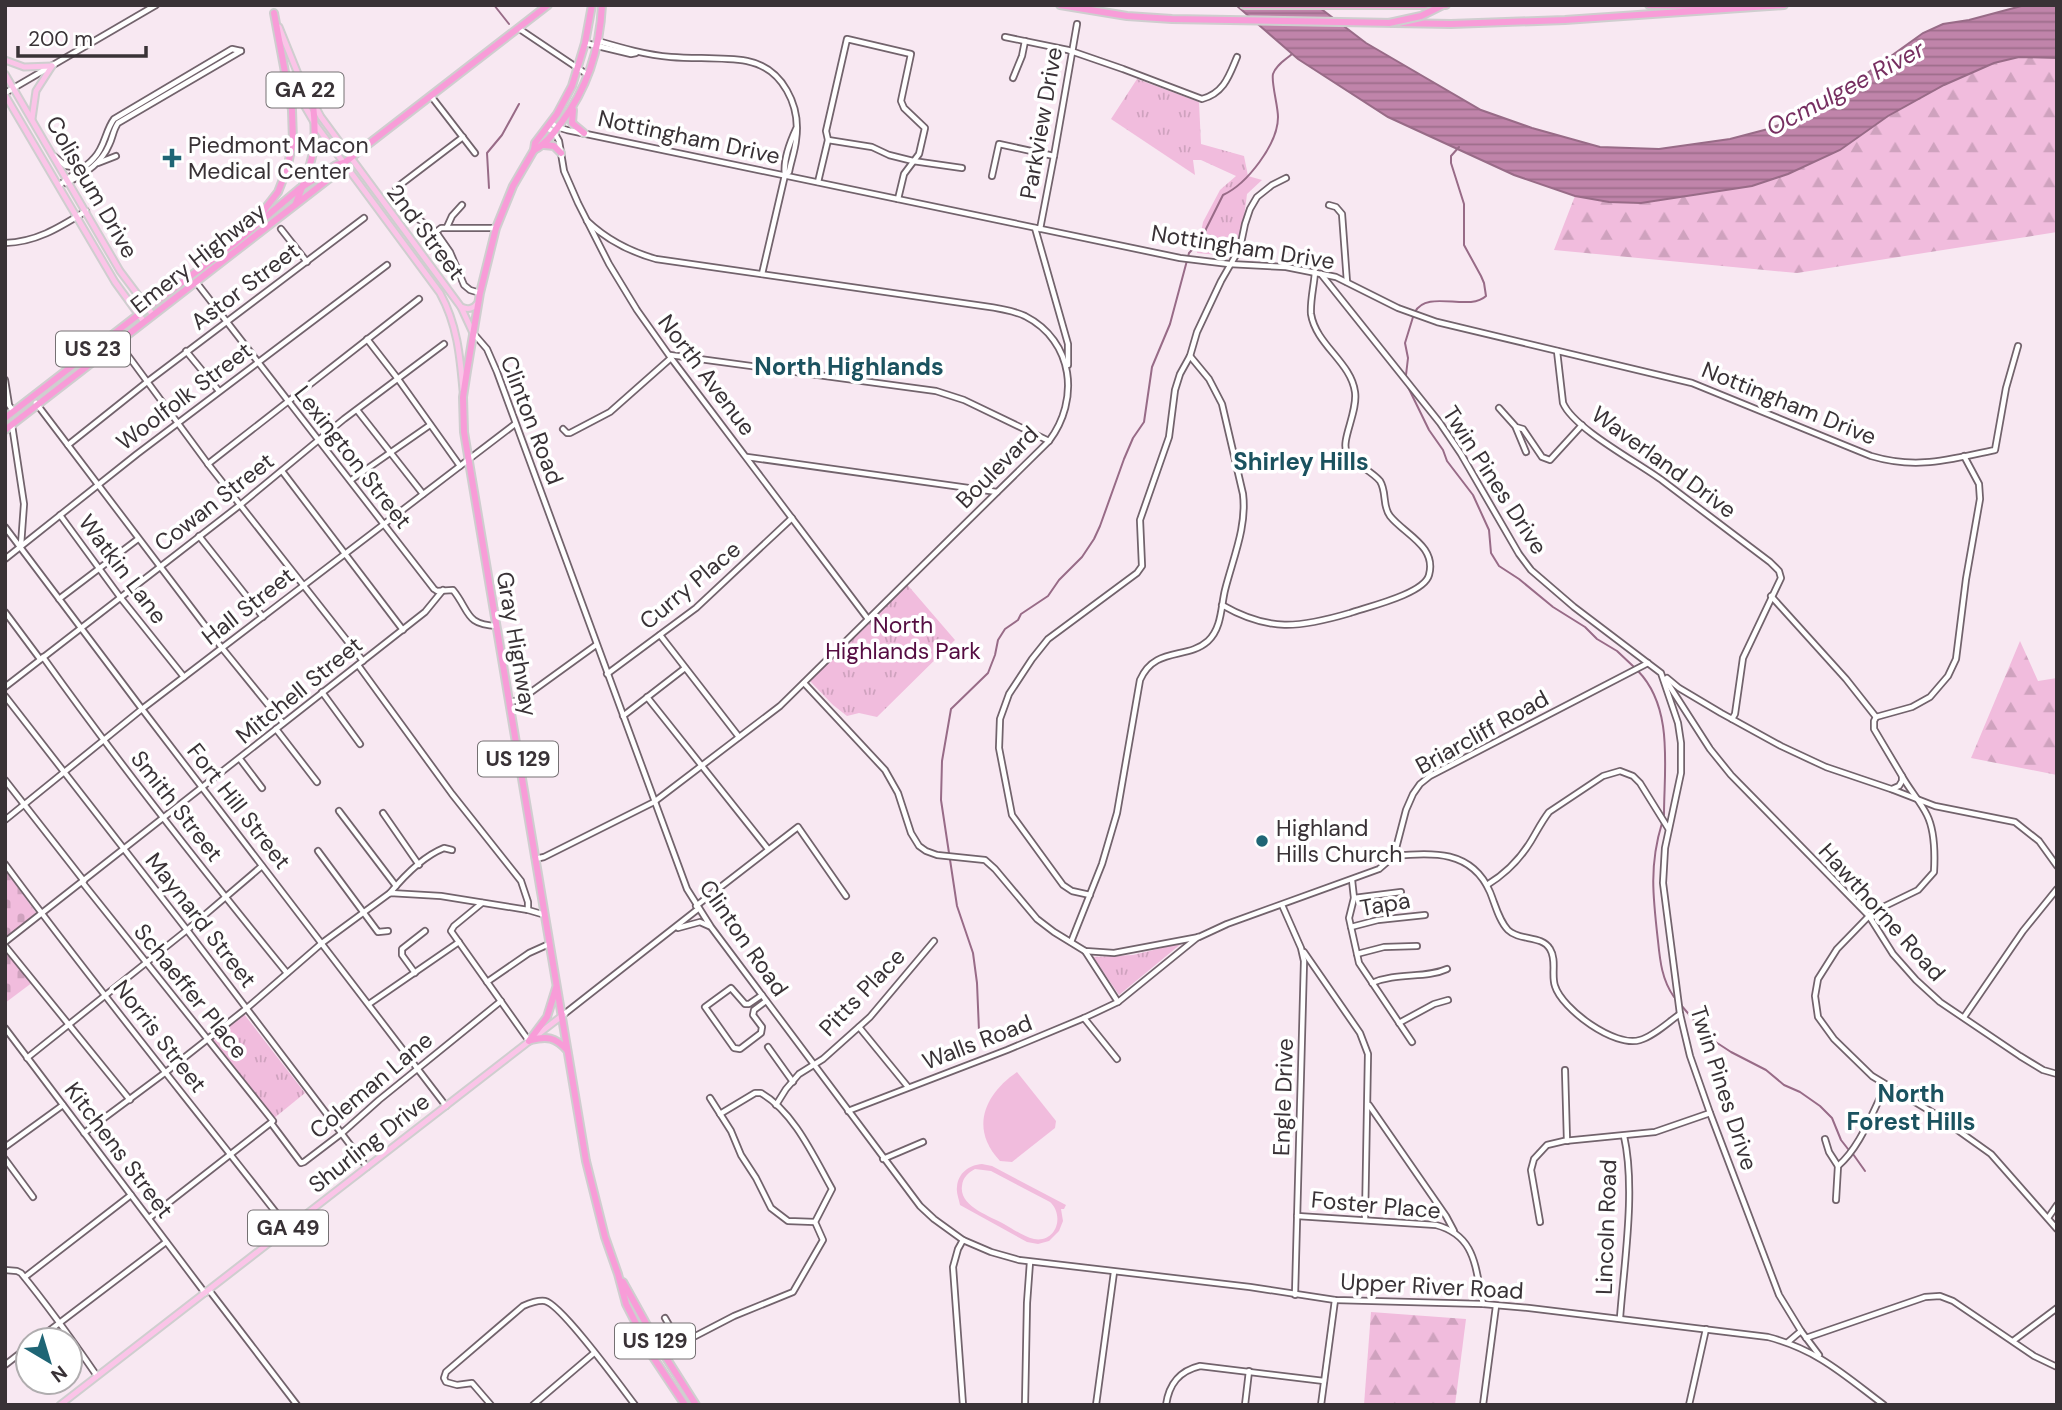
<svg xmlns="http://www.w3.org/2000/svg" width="2062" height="1410" font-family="'DM Sans',sans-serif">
<defs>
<pattern id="grass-tufts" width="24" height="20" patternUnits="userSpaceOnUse" patternTransform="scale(1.75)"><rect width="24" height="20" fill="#f1bcdd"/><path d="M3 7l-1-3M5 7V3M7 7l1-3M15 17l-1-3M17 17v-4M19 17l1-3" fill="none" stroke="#cfa2be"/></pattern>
<pattern id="forest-firs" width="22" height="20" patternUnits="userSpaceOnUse" patternTransform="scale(1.75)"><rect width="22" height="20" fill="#f1bcdd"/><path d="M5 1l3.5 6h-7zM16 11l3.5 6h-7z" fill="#cfa2be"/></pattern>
<pattern id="cemetery-stones" width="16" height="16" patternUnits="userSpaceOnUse" patternTransform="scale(1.75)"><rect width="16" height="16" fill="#f1bcdd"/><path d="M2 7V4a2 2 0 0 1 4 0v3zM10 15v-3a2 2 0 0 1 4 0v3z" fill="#cfa2be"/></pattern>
<pattern id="water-rules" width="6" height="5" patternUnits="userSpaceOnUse" patternTransform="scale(1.75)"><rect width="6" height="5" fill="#c084aa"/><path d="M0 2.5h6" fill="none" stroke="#9d6d8b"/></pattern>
</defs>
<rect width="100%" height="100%" fill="#f8e8f2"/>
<g fill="url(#grass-tufts)">
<polygon points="1137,79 1199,102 1201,144 1244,156 1248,176 1262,180 1247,194 1239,257 1197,253 1203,222 1220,190 1236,176 1201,160 1193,160 1195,175 1111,119"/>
<polygon points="905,582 955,640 877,717 859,713 847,716 833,705 810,681"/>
<polygon points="1182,943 1119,995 1093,957 1133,955"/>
<polygon points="244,1014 305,1093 273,1119 210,1041"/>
</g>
<g fill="url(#forest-firs)">
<polygon points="2019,57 2057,58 2057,232 1797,273 1554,250 1575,196 1609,202 1752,186 1840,150 1888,116 1944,85 1994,63"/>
<polygon points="2020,641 2038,681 2057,678 2057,775 1971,758"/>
<polygon points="1371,1312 1466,1319 1455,1405 1364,1405"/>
</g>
<g fill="url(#cemetery-stones)">
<polygon points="5,870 37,914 5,939"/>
<polygon points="5,950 33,982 5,1003"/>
</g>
<g fill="#f1bcdd" fill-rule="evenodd">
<path d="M1017 1072 1056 1121 1055 1128 1012 1162 1000 1161C969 1128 985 1094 1017 1072Z"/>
<path d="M982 1164 992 1166 1066 1205 1064 1209H1061L1063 1221 1059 1231 1049 1241 1038 1244 1027 1242 960 1205C959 1199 956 1193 957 1187 958 1173 969 1165 982 1164ZM975 1169 991 1171 1050 1202C1065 1216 1056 1243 1034 1239 1024 1237 1013 1229 1004 1224 990 1216 959 1206 962 1186 963 1177 968 1173 975 1169Z"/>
</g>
<polygon fill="url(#water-rules)" stroke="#986b87" stroke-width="2" points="1236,5 1316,5 1366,43 1481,110 1532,128 1600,147 1659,149 1730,139 1768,129 1798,118 1852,84 1923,33 1943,24 1969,20 2025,5 2057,5 2057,58 2019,57 1994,63 1944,85 1888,116 1840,150 1788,174 1752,186 1641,203 1609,202 1575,196 1514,175 1388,117 1298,59"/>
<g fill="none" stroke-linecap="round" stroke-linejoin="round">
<g stroke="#986b87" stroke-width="2">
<polyline points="494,5 509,24"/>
<polyline points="489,188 487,153 502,135 519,104"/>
<path d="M1415 312C1427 289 1469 312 1486 296L1484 283 1481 276 1464 245V204L1451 163V156L1459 147"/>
<polyline points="1406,375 1408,358 1405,343 1413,317"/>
<polyline points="1407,385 1429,430 1443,450 1447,461 1473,495 1489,530 1491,553 1499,566 1519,579 1553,607 1585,627 1597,639 1617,651 1634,667"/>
<path d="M1638 671C1674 708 1664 768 1664 815"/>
<path d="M1662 823C1649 865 1653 898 1658 941 1660 961 1662 980 1674 997"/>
<polyline points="1681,1005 1708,1037 1731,1052 1766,1070 1784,1085 1800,1092 1820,1106 1832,1118 1841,1140 1848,1149"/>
<path d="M979 1031 977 983 973 953 957 906 941 800 942 761 951 709 988 673 995 655 998 640 1005 629 1018 620 1021 614 1048 596 1059 580 1082 557 1094 539 1100 526 1124 459 1133 438 1144 422 1152 367 1170 324 1189 253 1204 237 1206 229 1223 195C1247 184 1278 144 1278 117 1278 106 1271 82 1273 74 1276 65 1285 60 1292 54"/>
<polyline points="1853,1154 1865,1171"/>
</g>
<g stroke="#72636c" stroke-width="8">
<g id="minor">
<polyline points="518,28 588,75"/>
<path d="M1005 37 1068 50 1123 69 1202 99C1224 93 1229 76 1237 57"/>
<path d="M598 41C622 48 646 55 671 57 696 59 722 57 747 61 783 68 801 106 796 140 795 151 791 161 789 172L786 174"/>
<polyline points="585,43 631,54 636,53"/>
<polyline points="1013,78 1022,56 1025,41"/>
<polyline points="5,93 156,5"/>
<polyline points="431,96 475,153"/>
<path d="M551 123 557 127 567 130 1180 258 1229 264 1286 267 1336 277 1398 308 1437 322 1692 383 1871 456C1918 470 1950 459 1995 450L2006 388 2018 346"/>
<polyline points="547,128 554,132 559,141 564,171 578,203 609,264 637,310 671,358 868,619"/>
<polyline points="828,140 872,147 889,155 913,161 962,168"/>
<polyline points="54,156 66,166 80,168"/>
<polyline points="98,163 116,156"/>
<polyline points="992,176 999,144 1054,156"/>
<polyline points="818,182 828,140 826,131 847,39 911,54 901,101 904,108 925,128 919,154 904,174 898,199"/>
<path d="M66 183C84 175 101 164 109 145 113 137 113 130 118 123L241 51"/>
<path d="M59 186C69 175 84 170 94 158 105 147 105 131 114 119L232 49 241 51"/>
<polyline points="396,188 463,137"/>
<polyline points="1329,205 1336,207 1342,214 1347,282"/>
<polyline points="402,207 436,232 450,252 464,285 470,290 480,293"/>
<polyline points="447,227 452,216 462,205"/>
<polyline points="1035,228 1068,344 1068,365"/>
<polyline points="281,229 307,262"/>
<polyline points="1040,229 1054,156 1077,24"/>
<polyline points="436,232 441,228 496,228"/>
<path d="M5 243C37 242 60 227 86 211"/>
<path d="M762 274 785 175C783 161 790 142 796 129"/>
<polyline points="1321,274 1440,423 1461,454 1519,554 1531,570 1574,607 1661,673 1678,723 1681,743 1681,773 1665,848 1663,883 1680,1014 1690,1056 1710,1113 1779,1295 1801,1331 1819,1355"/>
<path d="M196 282 434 589 437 591 453 590C470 611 465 625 497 626"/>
<path d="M474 334 487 349 497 372 687 889 711 927 920 1206 934 1219 963 1240 991 1252 1019 1260 1250 1287 1335 1300 1483 1304 1529 1308 1768 1337C1818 1350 1844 1375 1884 1405"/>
<polyline points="367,339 398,379 460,466"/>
<polyline points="118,342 208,464 363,661"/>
<polyline points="186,351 219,391"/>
<path d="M1557 351 1563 403C1574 429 1639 463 1663 481 1699 508 1734 535 1770 562L1779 571 1781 578 1743 658 1735 714 1732 719"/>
<polyline points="670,355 936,391 964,400 1049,441"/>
<polyline points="5,380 9,405 13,411"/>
<polyline points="36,403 222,648 283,723"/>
<polyline points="1499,408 1516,427 1523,429 1542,457 1550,460 1582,425"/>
<polyline points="357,410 423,494"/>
<polyline points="12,425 24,504 21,545"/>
<polyline points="1516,428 1526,452"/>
<polyline points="563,429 567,433 570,433 610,412 671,358"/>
<polyline points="68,445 147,382 364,218"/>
<polyline points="747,457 997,492"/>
<polyline points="208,464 419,299"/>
<polyline points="282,471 403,630"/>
<polyline points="351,480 430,425"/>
<polyline points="60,515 120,597 184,677"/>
<polyline points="5,527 142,709 446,1106"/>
<polyline points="199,536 263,617"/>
<polyline points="5,559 137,454 387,265"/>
<polyline points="1771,596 1846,679 1876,717"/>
<polyline points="59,599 138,539"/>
<path d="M1222 605C1269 632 1299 628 1350 613 1367 607 1424 594 1429 575 1437 546 1404 534 1390 516 1382 506 1387 492 1380 481 1371 470 1355 465 1347 453 1340 441 1358 412 1355 392 1351 362 1316 345 1311 314 1310 301 1314 286 1315 272"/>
<polyline points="5,612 40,659"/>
<polyline points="660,635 739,737"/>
<path d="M43 657C120 765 203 870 287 973"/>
<polyline points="358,665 452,794 521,881 528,902 528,910"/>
<polyline points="607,674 696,608 792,518"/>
<polyline points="1667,678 1679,688 1721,713 1781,746 1826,767 1891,789 1935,806 2015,822 2039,841 2057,866"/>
<polyline points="1665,679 1710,749 1731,775 1869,916 1893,954 1916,980 1940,1002 2020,1056 2043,1070 2057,1074"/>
<polyline points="804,683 885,770 898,793 911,833 919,846 926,851 937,855 985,860 995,869 1037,919 1054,932 1085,951 1114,953 1199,937 1227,924 1379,869 1394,856 1406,810 1413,794 1420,784 1430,776 1648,663"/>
<polyline points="5,687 240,505 344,419 444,344"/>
<polyline points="322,692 360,744"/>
<polyline points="5,696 187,930 367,1167"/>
<polyline points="647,697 768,849"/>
<polyline points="509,702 520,700 596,645"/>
<polyline points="623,716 685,668"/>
<polyline points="1876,717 1912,707 1930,697 1948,676 1956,659 1966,579 1980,499 1979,484 1964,456"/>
<polyline points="1876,717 1874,721 1874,729 1902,776 1902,781 1899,786 1892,789"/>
<polyline points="276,729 317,782"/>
<polyline points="240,759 262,788"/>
<path d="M1902 776C1909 789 1920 801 1927 815 1935 831 1935 854 1934 872L1918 890 1883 907 1869 916 1837 949 1818 979 1815 996 1818 1017 1834 1039 1872 1076 1935 1114 1991 1154 2057 1229"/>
<polyline points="5,780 84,881"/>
<polyline points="339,811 396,886"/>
<polyline points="383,813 419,865"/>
<polyline points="5,820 142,709 515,424"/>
<polyline points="318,851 378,932 388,931"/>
<path d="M1394 856C1432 852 1472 850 1490 892 1495 904 1499 921 1508 930 1519 941 1542 935 1550 949 1557 960 1551 975 1555 986 1562 1009 1615 1048 1640 1040 1654 1036 1667 1023 1680 1014"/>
<path d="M535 859 544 857 654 802 780 706 1049 441C1080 400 1074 341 1025 316 1012 310 998 308 983 306L656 259C631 252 606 239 587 221"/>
<path d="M5 864C96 988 194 1107 288 1228"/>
<polyline points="1352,880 1354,898 1349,918 1359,963 1412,1042"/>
<polyline points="82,882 273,1121 149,1218"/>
<path d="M1487 885C1505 874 1520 859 1531 841 1537 831 1542 821 1549 812L1603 776 1620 771 1633 776 1640 783 1668 828"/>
<path d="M390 893C404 876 424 856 444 848L452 850"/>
<polyline points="1090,895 1072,891 1063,885 1012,815 999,748 1000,719 1009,694 1032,659 1048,639 1137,573 1142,566 1140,520 1169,437 1175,390 1180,374 1190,356 1197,332 1221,281 1240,248 1245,224 1250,209 1257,197 1272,185 1286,178"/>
<polyline points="1354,898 1401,892"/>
<polyline points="482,903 454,926 451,931 529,1041"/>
<polyline points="1282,905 1301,948 1304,961 1295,1295"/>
<polyline points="696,906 798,827 846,896"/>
<polyline points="1351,927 1378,920 1425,915"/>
<polyline points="678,928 700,922 709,926"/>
<polyline points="5,942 425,612 443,590"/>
<path d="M1071 942 1102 864 1117 813 1140 680C1155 646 1187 660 1208 641 1222 628 1221 606 1225 590 1233 558 1247 527 1243 494L1222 404 1209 379 1190 356"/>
<polyline points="5,946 130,1100"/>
<polyline points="1085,951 1118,1002"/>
<polyline points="1304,952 1360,1033 1368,1054 1365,1220"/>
<polyline points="1357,954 1384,947 1417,946"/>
<polyline points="415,973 402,955 402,949 425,931"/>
<polyline points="487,982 529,953 549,944"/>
<path d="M1372 983C1397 972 1425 979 1447 969"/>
<polyline points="762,995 749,1004 745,1004 731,988 705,1007 734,1048 740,1049 761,1033 762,1027 753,1015 754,1010 766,1001"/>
<polyline points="369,1004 459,942"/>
<polyline points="563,1015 698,909"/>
<polyline points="1964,1017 2023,931 2057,889"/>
<polyline points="1084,1018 1117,1059"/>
<polyline points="1399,1023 1434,1004 1448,1000"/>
<polyline points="859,1027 908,1087"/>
<polyline points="5,1028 205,1293"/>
<polyline points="768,1047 793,1082"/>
<polyline points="27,1058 187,930 262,866"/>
<polyline points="1565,1070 1567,1141"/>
<polyline points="710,1098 731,1131 741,1155 756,1178 771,1208 788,1221 815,1222"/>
<polyline points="776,1105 786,1089 799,1074 823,1059 870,1017 934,941"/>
<polyline points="1369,1105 1446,1216 1454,1231"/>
<polyline points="848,1111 1007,1050 1084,1018 1118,1002 1198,937"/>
<polyline points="271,1123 301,1163 304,1162 342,1133 379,1100 501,1001"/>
<polyline points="84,1133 166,1072 247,1008 322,943 390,893 441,896 528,910 545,915"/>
<polyline points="1825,1139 1829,1152 1838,1166"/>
<polyline points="5,1147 63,1105"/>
<polyline points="5,1159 33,1197"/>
<polyline points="883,1159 923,1142"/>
<path d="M1836 1200 1838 1166C1861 1146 1872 1112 1886 1086"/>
<path d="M1297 1216 1436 1225C1477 1236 1475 1269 1483 1304"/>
<polyline points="2048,1218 2057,1205"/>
<polyline points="1540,1222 1531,1170 1534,1159 1547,1145 1564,1141 1655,1132 1710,1113"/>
<path d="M5 1270 17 1271 21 1273C48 1306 73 1341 97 1376"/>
<polyline points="25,1277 131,1195"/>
<polyline points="209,1290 297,1405"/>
<path d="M665 1318 680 1344 734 1316 793 1292 823 1240 815 1222 832 1189C814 1157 794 1112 761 1093H755L720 1114"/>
<path d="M1620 1318C1624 1264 1636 1189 1624 1136"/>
<polyline points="1806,1338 1925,1297 1940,1296 1953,1301 2034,1356 2057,1367"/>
<polyline points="37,1340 166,1242"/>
<polyline points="2013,1341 2057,1308"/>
<polyline points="1788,1342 1801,1331"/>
<polyline points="5,1365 28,1347"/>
<path d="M491 1405 472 1383 457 1385 446 1382 444 1378 446 1372 523 1306C530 1303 538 1300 545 1301 561 1304 622 1388 635 1405"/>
<polyline points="533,1405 594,1353"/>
<polyline points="963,1405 953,1267 958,1249 963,1240"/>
<polyline points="1025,1405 1027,1303 1030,1262"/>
<polyline points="1096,1405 1114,1272"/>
<path d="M1166 1405C1169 1384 1179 1371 1200 1366L1324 1381"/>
<polyline points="1245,1405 1249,1371"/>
<polyline points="1321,1405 1335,1300"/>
<polyline points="1483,1405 1496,1306"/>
<polyline points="1689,1405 1706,1329"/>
</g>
</g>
<g stroke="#cfcecf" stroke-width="9">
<g id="major">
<polyline points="279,27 298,74 321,117 461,307 473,333"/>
<polyline points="5,60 24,67 52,66"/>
<polyline points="5,74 120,271 153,315"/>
<path d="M286 74 315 124 440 293C457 324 460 355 463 390"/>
<polyline points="5,95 115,282 144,322"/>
<polyline points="32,119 36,91 52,66"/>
<path d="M461 307C468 310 473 309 478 303"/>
<polyline points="60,1405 563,1015"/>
</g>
</g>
<g stroke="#cfcecf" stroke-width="10">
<g id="highway">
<polyline points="592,5 585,43 572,86 557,114 535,143 534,150 513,186 496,228 480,293 467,371 463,397 464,432 586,1161 605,1237 618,1274 626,1304 653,1357 685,1405"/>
<polyline points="1060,5 1127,16 1172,19 1451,24 1565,20 1784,5"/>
<polyline points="1244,5 1446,5"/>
<polyline points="1649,5 1721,6"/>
<polyline points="573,110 572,123 584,133"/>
<polyline points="544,145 554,146 561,153"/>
<path d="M534 150C546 144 553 134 561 123 587 89 600 48 602 5"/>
<path d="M296 203C312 163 318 148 313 104"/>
<polyline points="254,223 278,192 287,169 293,141 292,110 274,13"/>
<polyline points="5,418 138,315 236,242 299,189 336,165 344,163"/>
<polyline points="5,430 339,171 344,163 548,5"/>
<path d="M531 1040C547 1036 555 1037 567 1050"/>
<polyline points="529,1041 547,1017 556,988"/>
<polyline points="623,1282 658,1345 696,1405"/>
</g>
</g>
<use href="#minor" stroke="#fff" stroke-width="4.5"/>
<use href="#major" stroke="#fbc4e8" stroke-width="5"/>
<use href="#highway" stroke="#f89cd8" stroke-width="6"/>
<g stroke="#cfcecf" stroke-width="10" stroke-linecap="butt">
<polyline id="highway-bridge" points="1389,23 1421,16 1443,5"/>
</g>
<use href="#highway-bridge" stroke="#f89cd8" stroke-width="6"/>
</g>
<g fill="#1f6575" stroke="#fff" stroke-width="2.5">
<path d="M168.5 147.5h7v7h7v7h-7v7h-7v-7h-7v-7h7z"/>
<circle cx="1262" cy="841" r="7"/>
</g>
<g text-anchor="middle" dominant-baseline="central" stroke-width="7" stroke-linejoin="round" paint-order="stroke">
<g fill="#fff" stroke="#747072" stroke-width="2">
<rect x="266.5" y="72.5" width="77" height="35" rx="5"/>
<rect x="56" y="331.5" width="74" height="35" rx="5"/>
<rect x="478" y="741.5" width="80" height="35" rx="5"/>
<rect x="248" y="1210.5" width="80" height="35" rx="5"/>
<rect x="615" y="1323.5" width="80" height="35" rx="5"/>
</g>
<g font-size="21" font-weight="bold" fill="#393236">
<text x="305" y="90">GA 22</text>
<text x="93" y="349">US 23</text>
<text x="518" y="759">US 129</text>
<text x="288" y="1228">GA 49</text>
<text x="655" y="1341">US 129</text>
</g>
<g font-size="23" fill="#393236" stroke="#fff">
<text transform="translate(1041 123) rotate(-80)">Parkview Drive</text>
<text transform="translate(689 137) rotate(12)">Nottingham Drive</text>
<text transform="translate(92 187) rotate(60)">Coliseum Drive</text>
<text transform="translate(426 232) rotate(53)">2nd Street</text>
<text transform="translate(1243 247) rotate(9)">Nottingham Drive</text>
<text transform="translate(198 258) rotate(-38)">Emery Highway</text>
<text transform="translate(245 286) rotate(-37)">Astor Street</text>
<text transform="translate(707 375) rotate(53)">North Avenue</text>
<text transform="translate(184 396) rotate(-37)">Woolfolk Street</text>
<text transform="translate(1789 403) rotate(22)">Nottingham Drive</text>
<text transform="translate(532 420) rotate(69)">Clinton Road</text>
<text transform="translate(353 457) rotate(52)">Lexington Street</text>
<text transform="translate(1664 462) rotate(36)">Waverland Drive</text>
<text transform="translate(997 467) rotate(-45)">Boulevard</text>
<text transform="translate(1495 480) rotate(57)">Twin Pines Drive</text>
<text transform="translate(214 502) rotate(-38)">Cowan Street</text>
<text transform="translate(123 569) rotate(53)">Watkin Lane</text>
<text transform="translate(690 585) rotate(-40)">Curry Place</text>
<text transform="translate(248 606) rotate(-38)">Hall Street</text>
<text transform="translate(517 644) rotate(80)">Gray Highway</text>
<text transform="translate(299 690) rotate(-39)">Mitchell Street</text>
<text transform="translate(1482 732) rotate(-29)">Briarcliff Road</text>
<text transform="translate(177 806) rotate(52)">Smith Street</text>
<text transform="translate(239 806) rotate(52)">Fort Hill Street</text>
<text transform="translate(1385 904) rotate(-10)">Tapa</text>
<text transform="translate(1882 912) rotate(48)">Hawthorne Road</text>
<text transform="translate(201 920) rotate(52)">Maynard Street</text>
<text transform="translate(744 938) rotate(55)">Clinton Road</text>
<text transform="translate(191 991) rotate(51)">Schaeffer Place</text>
<text transform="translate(862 992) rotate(-46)">Pitts Place</text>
<text transform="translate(160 1036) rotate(52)">Norris Street</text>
<text transform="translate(977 1042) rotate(-21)">Walls Road</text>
<text transform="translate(371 1085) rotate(-40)">Coleman Lane</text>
<text transform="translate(1724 1088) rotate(72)">Twin Pines Drive</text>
<text transform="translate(1283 1097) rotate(-88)">Engle Drive</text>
<text transform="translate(369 1143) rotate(-38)">Shurling Drive</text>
<text transform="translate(119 1150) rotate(53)">Kitchens Street</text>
<text transform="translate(1376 1205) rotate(5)">Foster Place</text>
<text transform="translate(1606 1227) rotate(-88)">Lincoln Road</text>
<text transform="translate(1432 1286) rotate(3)">Upper River Road</text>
</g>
<g font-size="23" fill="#393236" stroke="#fff" text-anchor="start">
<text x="188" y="145">Piedmont Macon<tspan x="188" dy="26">Medical Center</tspan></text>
<text x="1276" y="828">Highland<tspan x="1276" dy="26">Hills Church</tspan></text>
</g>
<g font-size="23" fill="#550d42" stroke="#fff">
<text x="903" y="625">North<tspan x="903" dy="26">Highlands Park</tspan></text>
</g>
<g font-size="24" font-style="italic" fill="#772f61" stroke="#fff">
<text transform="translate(1845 88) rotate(-28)">Ocmulgee River</text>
</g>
<g font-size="24" font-weight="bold" fill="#1b525f" stroke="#fff">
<text x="849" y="366">North Highlands</text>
<text x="1301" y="461">Shirley Hills</text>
<text x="1911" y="1093">North<tspan x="1911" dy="28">Forest Hills</tspan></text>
</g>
</g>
<rect width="2062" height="1410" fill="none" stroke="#393236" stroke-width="14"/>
<g transform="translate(49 1361) rotate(142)"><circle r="33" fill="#ffffff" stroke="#b0adaf" stroke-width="2"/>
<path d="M0-5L12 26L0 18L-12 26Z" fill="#1f6575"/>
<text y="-10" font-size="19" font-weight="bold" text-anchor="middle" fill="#393236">N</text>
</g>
<path d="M18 46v10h128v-10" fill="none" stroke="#393236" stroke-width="3.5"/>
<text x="28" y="46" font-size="21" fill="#393236" stroke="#ffffff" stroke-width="5" paint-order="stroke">200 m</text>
</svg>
